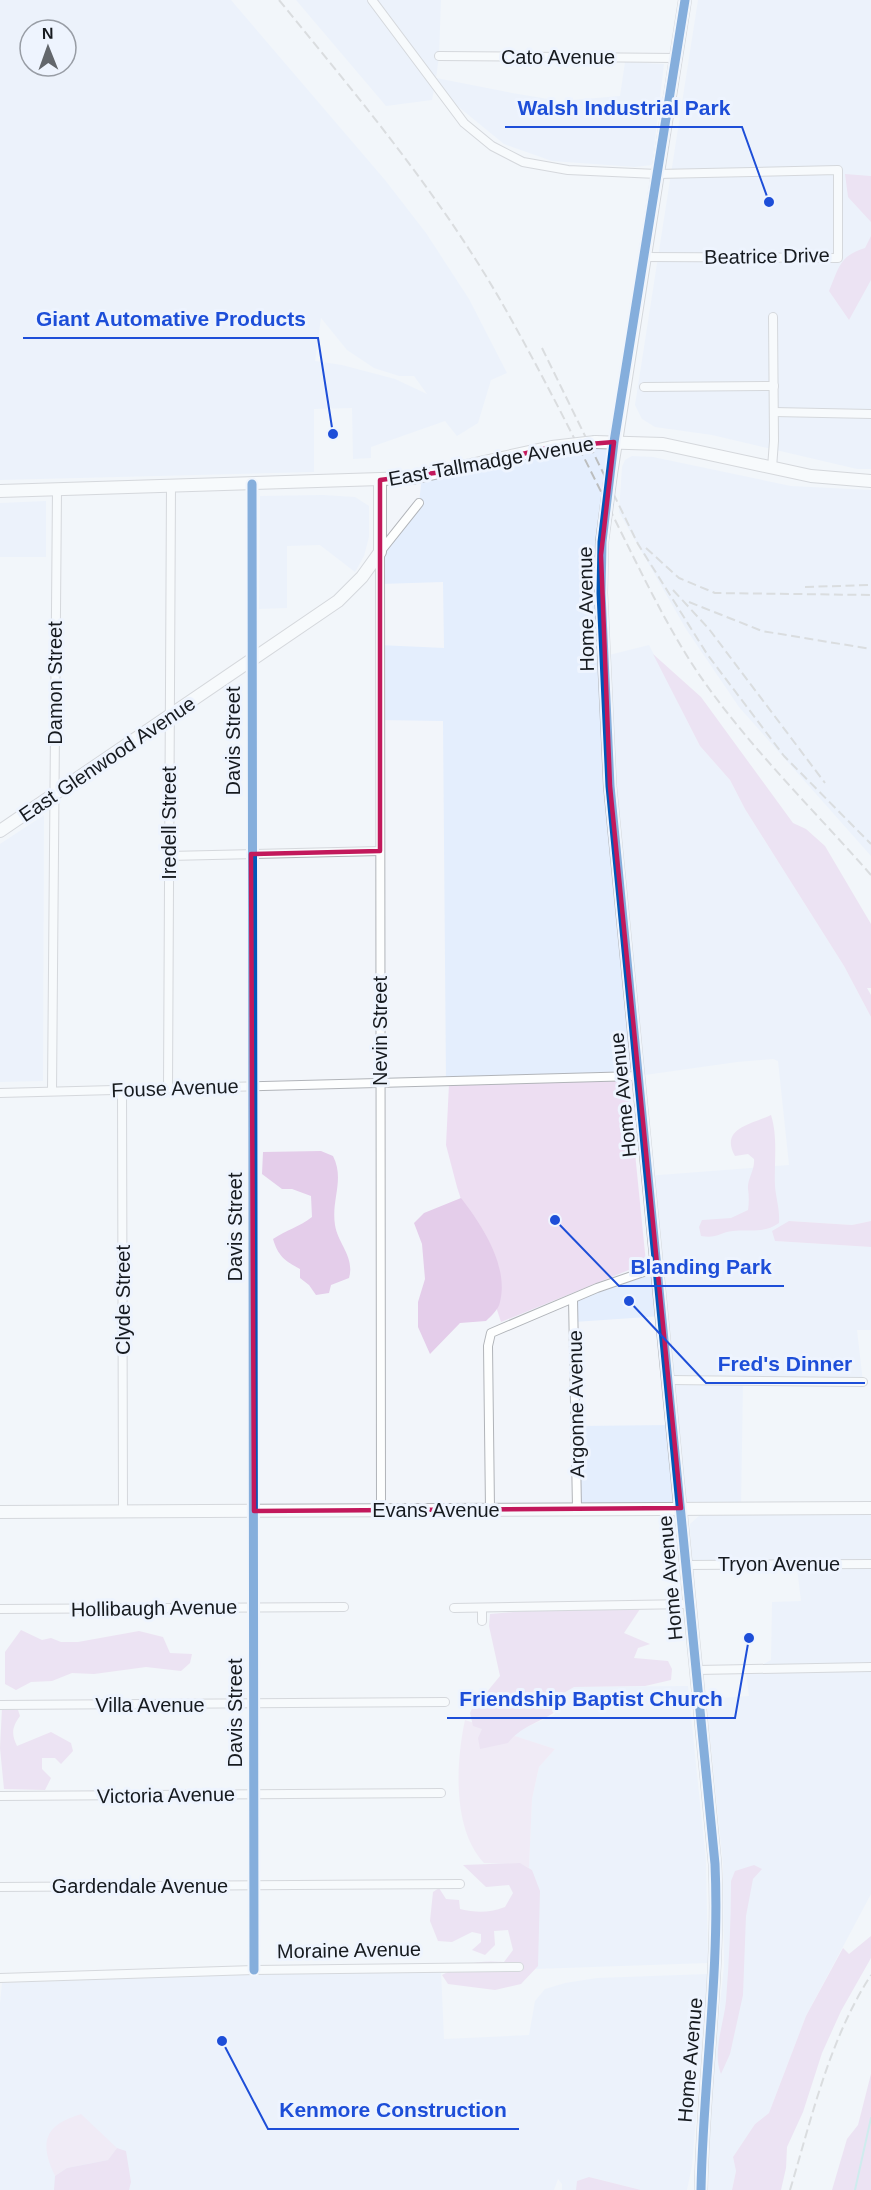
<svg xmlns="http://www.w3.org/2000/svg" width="871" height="2190" font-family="Helvetica,sans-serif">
<rect width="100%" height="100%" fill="#f2f5fa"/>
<g fill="#e4eefd" fill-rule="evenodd">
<path d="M0 0H231L385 180 426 233 469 299 507 373 491 380 478 423 457 436 445 421 371 447V458L353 459 352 408 314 409V472L0 480ZM30 30H66V66H30ZM321 318 347 350 374 368 399 376H414L427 394 395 379 342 365 315 361Z"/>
<polygon points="296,0 441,0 439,56 436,78 512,93 560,101 620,96 625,62 664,64 652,165 635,167 552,161 504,144 455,104 436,78 432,100 386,106"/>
<polygon points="698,0 871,0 871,469 857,469 712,435 655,427 642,419 635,405"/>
<polygon points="614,442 604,518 605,656 649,645 700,746 730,780 745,809 844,966 871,1017 871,1221 852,1225 789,1221 776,1241 871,1247 871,1330 857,1330 863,1382 743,1382 741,1508 577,1508 577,1426 673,1425 662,1316 574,1322 573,1299 658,1267 646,1176 789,1165 778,1061 773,1059 737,1062 638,1076 446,1081 443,721 380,720 379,645 444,648 443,582 380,584 380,552 419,503 422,476"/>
<polygon points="632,456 653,457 791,486 871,490 871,856 739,707 686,629 619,512 622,467 625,460"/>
<polygon points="323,495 355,497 369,506 369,537 364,556 355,572 320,545 287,546 287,608 259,609 260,496"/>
<polygon points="46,501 46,557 0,557 0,503"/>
<polygon points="44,815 43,1081 0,1082 0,844"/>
<polygon points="710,1510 871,1515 871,1894 806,2016 769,2113 755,2124 733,2157 736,2171 732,2190 708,2190 711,2090 724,1966 723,1864 706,1699 749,1696 746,1674 771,1660 772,1602 801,1601 797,1568 691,1563 690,1524 700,1515"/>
<polygon points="688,1686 706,1861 708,1963 535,1969 538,1965 537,1949 532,1870 529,1868 532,1799 539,1767 555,1749 514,1736 518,1731 554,1715 564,1693 574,1687"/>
<polygon points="424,1969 441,1970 444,2039 529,2035 535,2001 545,1989 565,1983 597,1978 708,1974 692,2166 687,2190 641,2190 589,2177 576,2190 562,2190 562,2184 558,2179 554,2190 0,2190 0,2003 2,1983"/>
</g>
<g fill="#eddef2">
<polygon points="624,1081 628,1083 646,1263 501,1322 457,1187 446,1145 449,1084"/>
<path d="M465 1720 555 1749 539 1767 532 1799 529 1868 521 1864 484 1863C452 1829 456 1762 465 1720Z"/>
<path d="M81 2114 117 2148 108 2160 67 2168 55 2176C39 2142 44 2125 81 2114Z"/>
</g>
<g fill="#e4cdea">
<polygon points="845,174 871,176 871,222 848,197"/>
<path d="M871 236V280L849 320 829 291C839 268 839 256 865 248Z"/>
<polygon points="653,654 701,697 793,823 806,829 825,846 871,924 871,988 867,988 871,995 871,1017 844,966 745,809 730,780 700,746"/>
<path d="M771 1115C778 1137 774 1162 775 1186 776 1199 780 1209 779 1223 763 1234 751 1229 733 1231 720 1232 717 1239 701 1236L699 1227 702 1220 731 1218 748 1210C749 1202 749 1197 748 1189 747 1179 755 1170 754 1159L748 1154 735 1156C719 1128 753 1124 771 1115Z"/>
<path d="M321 1151 333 1156C345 1180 331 1199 335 1225 338 1244 355 1257 349 1278L331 1285 329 1293 316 1295 309 1285 300 1278V1269C285 1261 278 1256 273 1239 286 1230 299 1227 312 1217L311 1196 292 1189H282L262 1174 263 1152Z"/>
<path d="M461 1198C482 1225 509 1266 500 1302 499 1309 491 1316 486 1321L460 1323 430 1354 418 1327V1302L425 1279 422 1244 414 1223 424 1213Z"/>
<polygon points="789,1221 852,1225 871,1221 871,1247 775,1241 772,1231"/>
<path d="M548 1609H640L624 1633 650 1644 638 1648 634 1658 668 1661 672 1669 671 1680 645 1686 574 1687 564 1693 566 1703C549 1721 523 1723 508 1743L480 1749 478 1738 482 1729 473 1726 470 1713 477 1697 486 1693 500 1676 489 1626 490 1614Z"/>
<polygon points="21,1630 42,1640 51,1638 61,1642 78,1642 139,1631 163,1637 170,1653 192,1654 190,1663 181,1671 146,1667 94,1674 72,1673 52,1681 31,1682 16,1690 5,1684 5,1652"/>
<path d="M2 1708 18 1710 20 1716C12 1727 11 1734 17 1746L51 1732 71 1743 73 1751 61 1764 55 1758H42V1769L51 1778 45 1790 4 1789 0 1748Z"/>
<path d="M520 1863 532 1870 540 1891 538 1966 521 1984 495 1990 448 1984 442 1975C463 1963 479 1960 504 1962L513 1950 508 1930 494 1931 495 1945 485 1955 472 1950 481 1942V1934L472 1932 452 1942 438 1941 430 1921 433 1892 439 1888 446 1899 459 1900 460 1909C477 1913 488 1913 505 1907L513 1893 509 1885 486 1887 463 1865Z"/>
<path d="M754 1865 762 1869 753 1879 746 1916 743 1995 730 2054 721 2074C712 2053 724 2023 726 2001 729 1962 731 1921 731 1881L735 1871Z"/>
<polygon points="871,1936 871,1958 841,2011 822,2053 803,2112 787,2147 786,2168 781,2190 732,2190 736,2171 733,2157 755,2124 769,2113 806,2016 843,1948 849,1954"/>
<polygon points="871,2074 871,2190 832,2190 847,2139 858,2125"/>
<polygon points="117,2148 126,2151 131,2182 129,2190 54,2190 55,2176 67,2168 108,2160"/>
<polygon points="589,2177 641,2190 576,2190 577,2181"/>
</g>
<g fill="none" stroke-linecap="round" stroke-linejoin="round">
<polyline stroke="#a4dfe0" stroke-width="2" points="855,2190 871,2118"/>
<g stroke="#b1b4b9" stroke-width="10">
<g id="street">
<polyline points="372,0 464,123 492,146 523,162 568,170 657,174 838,170 838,258 644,257"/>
<polyline points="439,56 676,58"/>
<polyline points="644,387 774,386"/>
<polyline points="774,412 871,414"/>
<polyline points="772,468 774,441 773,317"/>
<polyline points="252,484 254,1970"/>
<polyline points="169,856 380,851"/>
<polyline points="168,1087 171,486"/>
<polyline points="122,1089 123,1511"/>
<polyline points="52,1091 57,490"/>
<polyline points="0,1093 638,1076"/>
<polyline points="573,1299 577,1508"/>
<polyline points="669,1380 863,1382"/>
<polyline points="490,1509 488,1346 491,1333 597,1288 658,1267"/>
<polyline points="381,1510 380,552 419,503"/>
<polyline points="686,1565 871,1564"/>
<polyline points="454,1608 690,1604"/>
<polyline points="482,1608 482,1621"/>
<polyline points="0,1609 344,1607"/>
<polyline points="697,1670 871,1667"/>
<polyline points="0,1705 445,1702"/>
<polyline points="0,1796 441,1793"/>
<polyline points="0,1887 460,1884"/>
<polyline points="0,1978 254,1970 519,1967"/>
</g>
</g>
<g stroke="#b1b4b9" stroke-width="14">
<g id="secondary">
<polyline points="611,474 685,0"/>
<path d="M602 542 601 593 610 786 715 1864C720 1973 703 2081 701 2190"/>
<polyline points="0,831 338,601 362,577 380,552 380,480"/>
<polyline points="0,1512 871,1508"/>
</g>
</g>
<g stroke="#b1b4b9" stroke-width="14">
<g id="primary">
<polyline points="595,442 663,444 811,476 871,481"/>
<polyline points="0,491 412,478 552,447"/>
</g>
</g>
<use href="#street" stroke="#fdfefe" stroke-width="8"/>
<use href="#secondary" stroke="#fdfefe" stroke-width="12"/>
<use href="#primary" stroke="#fdfefe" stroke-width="12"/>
<g stroke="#bcbebf" stroke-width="2" stroke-dasharray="9 4.5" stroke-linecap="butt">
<path d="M279 0C362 102 447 203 511 319 550 389 586 461 621 532 645 580 668 628 698 673 748 746 813 809 871 875"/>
<polyline points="542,348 638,544 707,654 784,756 871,844"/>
<polyline points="646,548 679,578 715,593 871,595"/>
<polyline points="805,587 871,585"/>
<polyline points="673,590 709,629 825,783"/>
<polyline points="689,602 762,631 871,649"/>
<path d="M790 2190C812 2117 829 2040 871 1975"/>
</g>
<g stroke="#b1b4b9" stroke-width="14" stroke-linecap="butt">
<polyline id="secondary-bridge" points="602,542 611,474"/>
</g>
<g stroke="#b1b4b9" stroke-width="14" stroke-linecap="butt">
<polyline id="primary-bridge" points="552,447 595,442"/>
</g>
<use href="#secondary-bridge" stroke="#fdfefe" stroke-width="12"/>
<use href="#primary-bridge" stroke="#fdfefe" stroke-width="12"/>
<g stroke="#eef4fe" stroke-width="13">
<g id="cycleway">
<path d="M685 0 614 442 602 542 601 593 610 786 715 1864C720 1973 703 2081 701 2190"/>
<polyline points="252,484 254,1970"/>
</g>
</g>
<use href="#cycleway" stroke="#0057b8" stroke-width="9"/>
</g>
<path d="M0 0H871V2190H0ZM614 442 601 555 610 786 681 1508 254 1511 251 854 380 851V480L450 471 552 447Z" fill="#f2f5fa" fill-opacity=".55" fill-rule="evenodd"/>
<path fill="none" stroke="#c2185b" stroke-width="4.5" stroke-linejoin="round" d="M614 442 601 555 610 786 681 1508 254 1511 251 854 380 851V480L450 471 552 447Z"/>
<g text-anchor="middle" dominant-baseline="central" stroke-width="6" stroke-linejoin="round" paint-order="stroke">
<g font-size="20" fill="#161a1f" stroke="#eef4fe">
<text x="558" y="57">Cato Avenue</text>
<text transform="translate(767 256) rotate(-1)">Beatrice Drive</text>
<text transform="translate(491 461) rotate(-10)">East Tallmadge Avenue</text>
<text transform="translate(586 609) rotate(-91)">Home Avenue</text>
<text transform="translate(55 683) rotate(-90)">Damon Street</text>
<text transform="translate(233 741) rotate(-90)">Davis Street</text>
<text transform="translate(107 759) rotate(-34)">East Glenwood Avenue</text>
<text transform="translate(169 823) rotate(-90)">Iredell Street</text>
<text transform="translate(380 1031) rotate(-90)">Nevin Street</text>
<text transform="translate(175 1088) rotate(-2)">Fouse Avenue</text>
<text transform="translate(623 1095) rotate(-96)">Home Avenue</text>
<text transform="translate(235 1227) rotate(-90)">Davis Street</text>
<text transform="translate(123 1300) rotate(-90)">Clyde Street</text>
<text transform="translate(576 1404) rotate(-91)">Argonne Avenue</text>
<text x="436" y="1510">Evans Avenue</text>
<text x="779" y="1564">Tryon Avenue</text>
<text transform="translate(670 1578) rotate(-95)">Home Avenue</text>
<text transform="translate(154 1608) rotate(-1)">Hollibaugh Avenue</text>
<text x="150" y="1705">Villa Avenue</text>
<text transform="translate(235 1713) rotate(-90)">Davis Street</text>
<text transform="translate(166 1795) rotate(-1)">Victoria Avenue</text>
<text x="140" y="1886">Gardendale Avenue</text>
<text transform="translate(349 1950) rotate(-1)">Moraine Avenue</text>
<text transform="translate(690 2060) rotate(-85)">Home Avenue</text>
</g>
</g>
<path fill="none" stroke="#1d4ed8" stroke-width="2" d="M769 202L742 127H505M333 434L318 338H23M555 1220L619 1286H784M629 1301L706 1383H865M749 1638L735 1718H447M222 2041L268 2129H519"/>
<g fill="#1d4ed8" stroke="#eef4fe" stroke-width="2">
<circle cx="769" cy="202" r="6"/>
<circle cx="333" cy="434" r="6"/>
<circle cx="555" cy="1220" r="6"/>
<circle cx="629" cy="1301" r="6"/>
<circle cx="749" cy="1638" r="6"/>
<circle cx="222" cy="2041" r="6"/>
</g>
<g font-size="21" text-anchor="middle" font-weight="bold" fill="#1d4ed8" stroke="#eef4fe" stroke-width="6" stroke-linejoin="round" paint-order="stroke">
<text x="624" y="115">Walsh Industrial Park</text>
<text x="171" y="326">Giant Automative Products</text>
<text x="701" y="1274">Blanding Park</text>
<text x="785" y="1371">Fred's Dinner</text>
<text x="591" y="1706">Friendship Baptist Church</text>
<text x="393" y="2117">Kenmore Construction</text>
</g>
<g transform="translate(48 48) rotate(359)"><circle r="28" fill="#eef4fe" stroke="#989da5" stroke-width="1.5"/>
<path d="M0-4.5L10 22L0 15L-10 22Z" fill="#63676c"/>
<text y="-9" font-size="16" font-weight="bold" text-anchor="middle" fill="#161a1f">N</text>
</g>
</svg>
